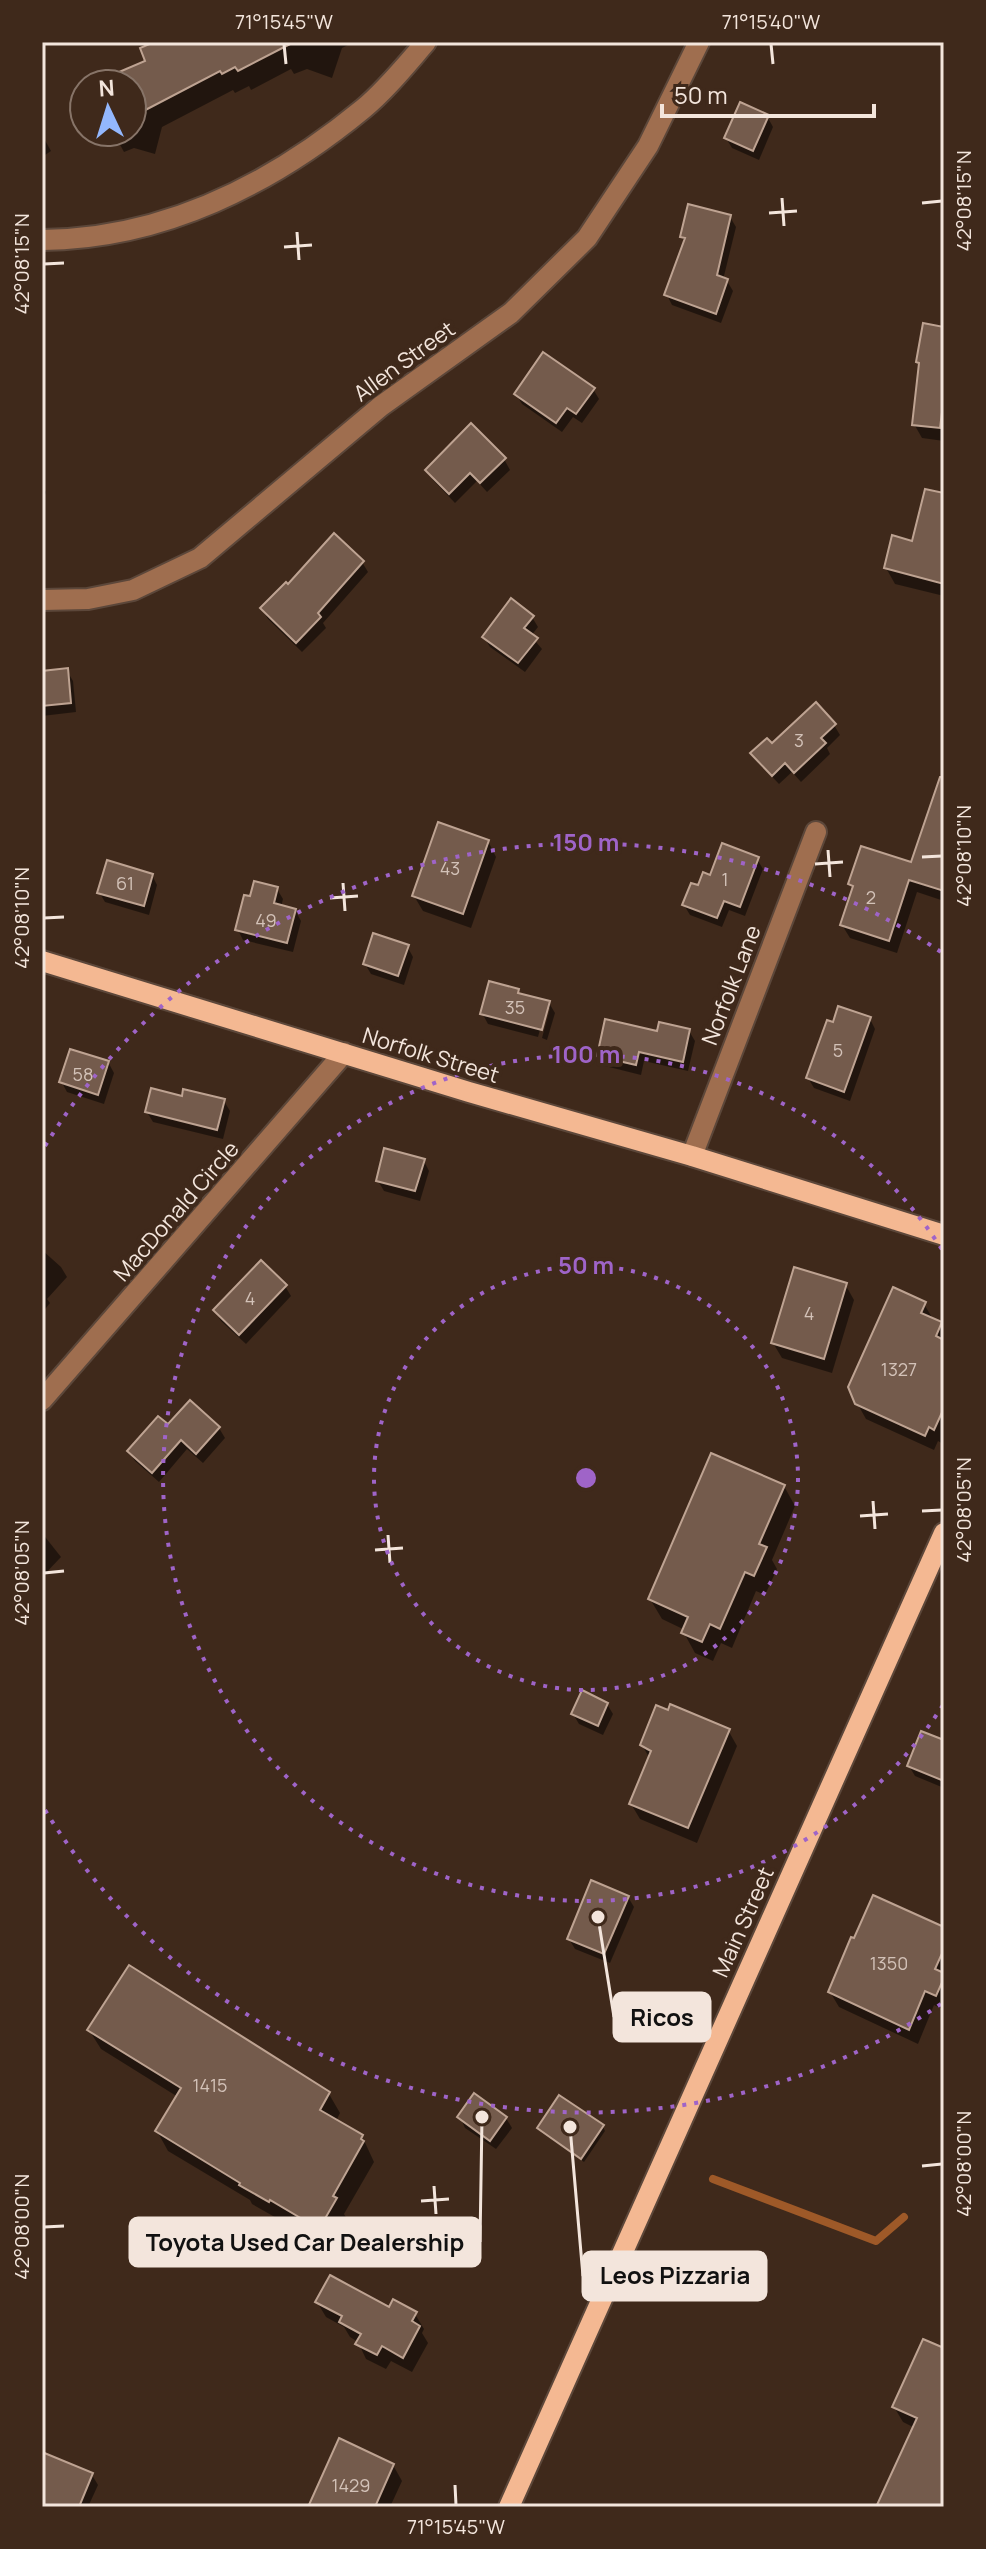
<svg xmlns="http://www.w3.org/2000/svg" width="986" height="2549" font-family="Manrope,sans-serif">
<rect width="100%" height="100%" fill="#3f291b"/>
<g fill="#0007">
<polygon points="159,42 347,42 348,45 342,48 332,78 307,69 294,74 291,69 251,90 249,86 235,93 233,90 162,127 155,154 134,148 124,152 113,132 132,132 132,84 96,84 148,62"/>
<polygon points="767,116 773,127 759,160 732,148 726,138"/>
<polygon points="42,135 51,151 42,157"/>
<polygon points="730,217 736,227 723,280 727,281 733,291 721,323 672,305 667,295 685,243 682,237"/>
<polygon points="944,329 944,441 922,438 914,424 921,367 918,362"/>
<polygon points="593,389 599,399 582,423 573,417 562,432 522,404 516,394"/>
<polygon points="504,459 510,470 487,492 477,481 455,503 433,480 427,470"/>
<polygon points="42,485 46,492 42,505"/>
<polygon points="944,495 944,596 895,584 886,568 914,543"/>
<polygon points="362,562 368,572 323,623 326,628 302,652 268,619 262,609"/>
<polygon points="532,617 538,627 531,636 542,649 525,672 490,647 484,637"/>
<polygon points="67,671 73,681 76,712 42,716 42,673"/>
<polygon points="834,725 840,735 827,748 830,754 801,782 792,772 779,784 759,763 753,753"/>
<polygon points="944,821 944,901 917,892 897,953 850,938 842,925 854,890 850,884 912,864"/>
<polygon points="488,841 496,857 471,928 423,911 414,896"/>
<polygon points="757,859 763,869 745,916 729,910 722,927 690,915 684,905 711,878"/>
<polygon points="152,875 157,885 149,915 105,902 99,892"/>
<polygon points="277,889 283,899 281,907 295,910 301,921 293,952 243,940 238,930"/>
<polygon points="407,946 413,957 404,985 371,974 365,964"/>
<polygon points="518,991 520,995 549,1003 555,1013 547,1040 542,1038 550,1008 546,1008 538,1037 488,1024 482,1013"/>
<polygon points="870,1019 875,1029 850,1101 814,1088 808,1078 834,1024"/>
<polygon points="689,1031 695,1041 688,1071 644,1061 641,1075 605,1066 599,1056 658,1033"/>
<polygon points="108,1062 114,1073 104,1104 67,1092 61,1081"/>
<polygon points="183,1098 224,1101 230,1111 223,1139 153,1122 147,1112"/>
<polygon points="424,1161 429,1171 420,1201 384,1191 378,1181"/>
<polygon points="42,1250 61,1267 67,1277 47,1299 50,1303 42,1313"/>
<polygon points="845,1284 854,1300 832,1373 782,1358 773,1343"/>
<polygon points="285,1286 291,1296 246,1344 221,1321 215,1311"/>
<polygon points="924,1304 933,1319 941,1324 944,1329 944,1441 943,1444 938,1441 934,1450 866,1419 857,1403"/>
<polygon points="219,1428 225,1438 203,1463 187,1449 159,1482 135,1461 129,1451"/>
<polygon points="784,1486 795,1506 772,1560 777,1569 765,1595 756,1591 732,1648 721,1643 713,1661 695,1653 684,1633 685,1630 662,1619 650,1599"/>
<polygon points="42,1533 61,1557 42,1577"/>
<polygon points="607,1704 613,1714 603,1735 579,1724 573,1714"/>
<polygon points="728,1730 737,1746 697,1843 640,1819 631,1804 650,1759 642,1745"/>
<polygon points="944,1743 944,1788 915,1776 909,1766"/>
<polygon points="628,1897 634,1907 610,1963 575,1949 569,1939"/>
<polygon points="944,1929 944,2010 934,2005 918,2044 839,2007 830,1992 855,1940"/>
<polygon points="89,2030 329,2094 340,2113 336,2121 362,2136 374,2162 344,2214 347,2219 330,2247 281,2218 280,2220 252,2204 250,2200 168,2151 157,2131 178,2097 101,2049"/>
<polygon points="460,2117 506,2118 512,2128 496,2149 465,2128"/>
<polygon points="603,2127 605,2131 584,2162 541,2132 539,2128"/>
<polygon points="317,2302 415,2314 424,2329 422,2333 428,2343 412,2372 391,2361 386,2369 366,2359 358,2342 350,2337 344,2327 326,2317"/>
<polygon points="944,2350 944,2507 878,2507 915,2428 903,2422 894,2407"/>
<polygon points="42,2462 92,2475 98,2485 88,2507 43,2507"/>
<polygon points="393,2465 402,2481 390,2507 310,2507"/>
</g>
<g fill="none" stroke-linecap="round" stroke-linejoin="round">
<polyline stroke="#9e5928" stroke-width="8" points="713,2179 876,2241 904,2217"/>
</g>
<g fill="#745b4c" stroke="#bea392" stroke-width="2">
<polygon points="154,42 294,42 238,71 235,67 222,74 220,71 132,117 132,84 91,84 145,61 140,48"/>
<polygon points="740,102 769,115 753,151 724,138"/>
<polygon points="688,204 731,215 717,275 728,279 716,314 664,295 685,238 680,237"/>
<polygon points="923,323 944,327 944,396 940,428 912,425 919,363 916,362"/>
<polygon points="543,352 595,388 576,414 567,408 556,423 514,394"/>
<polygon points="471,423 506,458 480,483 470,473 449,494 425,470"/>
<polygon points="925,489 944,493 944,584 884,568 892,535 912,541"/>
<polygon points="334,533 364,561 318,613 321,617 296,643 260,608 286,582 288,584"/>
<polygon points="511,598 534,616 524,628 538,638 518,663 482,637"/>
<polygon points="68,668 71,703 42,706 42,671"/>
<polygon points="816,702 836,724 821,738 826,743 794,773 785,763 772,776 750,753 767,738 772,743"/>
<polygon points="940,777 944,777 944,891 909,880 889,941 840,925 853,886 848,884 861,846 911,862"/>
<polygon points="438,822 489,840 463,914 412,896"/>
<polygon points="722,843 759,857 740,907 724,901 717,918 682,905 691,883 698,885 703,872 710,875"/>
<polygon points="107,860 153,874 144,906 97,893"/>
<polygon points="254,881 278,887 274,903 296,909 287,943 235,930 244,895 250,896"/>
<polygon points="373,933 409,945 398,976 363,964"/>
<polygon points="489,981 519,989 518,993 550,1001 542,1030 480,1014"/>
<polygon points="838,1006 871,1017 844,1092 806,1078 827,1020 833,1022"/>
<polygon points="605,1019 657,1031 659,1022 690,1029 683,1062 639,1052 636,1065 597,1056"/>
<polygon points="70,1049 109,1061 98,1095 59,1082"/>
<polygon points="151,1088 182,1096 183,1089 225,1099 217,1130 145,1112"/>
<polygon points="384,1148 425,1159 415,1191 376,1181"/>
<polygon points="261,1260 287,1285 239,1335 213,1310"/>
<polygon points="794,1267 847,1283 824,1359 771,1343"/>
<polygon points="893,1287 926,1302 921,1313 942,1322 936,1336 944,1340 944,1408 934,1430 929,1427 925,1436 855,1404 848,1387"/>
<polygon points="190,1400 220,1427 196,1454 181,1440 152,1473 127,1451 158,1416 168,1424"/>
<polygon points="711,1453 785,1485 759,1544 767,1547 754,1576 745,1572 720,1629 710,1624 702,1642 681,1633 688,1617 648,1599"/>
<polygon points="582,1690 608,1703 598,1726 571,1714"/>
<polygon points="670,1704 730,1729 688,1828 629,1804 651,1751 640,1745 656,1705 668,1710"/>
<polygon points="921,1731 944,1740 944,1781 907,1766"/>
<polygon points="591,1880 629,1896 604,1954 567,1939"/>
<polygon points="873,1895 944,1927 944,1949 935,1969 944,1973 944,1978 936,1996 925,1991 909,2030 828,1992 851,1937 854,1938"/>
<polygon points="129,1965 330,2092 320,2110 363,2135 361,2139 364,2141 333,2196 337,2198 319,2229 270,2200 269,2202 239,2185 240,2183 155,2131 181,2088 87,2030"/>
<polygon points="474,2093 507,2117 490,2141 457,2117"/>
<polygon points="559,2095 604,2125 581,2159 537,2128"/>
<polygon points="330,2275 389,2307 393,2299 417,2312 412,2321 420,2326 403,2358 382,2346 377,2355 355,2344 361,2334 339,2322 342,2316 315,2302"/>
<polygon points="923,2339 944,2348 944,2507 876,2507 917,2418 892,2407"/>
<polygon points="339,2438 394,2464 375,2507 308,2507"/>
<polygon points="42,2452 93,2473 79,2507 42,2507"/>
</g>
<g fill="none" stroke-linecap="round" stroke-linejoin="round">
<g stroke="#5c473a" stroke-width="24">
<g id="minor">
<path d="M42 240C163 239 272 184 363 109 386 90 406 65 426 42"/>
<polyline points="42,600 88,599 133,590 200,558 381,406 511,313 587,238 648,146 699,42"/>
<polyline points="692,1156 816,832"/>
<polyline points="42,1400 344,1053"/>
</g>
</g>
<g stroke="#5c473a" stroke-width="24">
<g id="major">
<polyline points="42,961 469,1092 692,1156 944,1235"/>
<polyline points="509,2507 944,1533"/>
</g>
</g>
<use href="#minor" stroke="#9f6e4f" stroke-width="20"/>
<use href="#major" stroke="#f4b892" stroke-width="20"/>
</g>
<path fill="none" stroke="#f3e5dc" stroke-width="3" d="M284 44 286 64M771 44 773 64M782 198 784 226M922 203 942 201M769 213 797 211M297 232 299 260M284 247 312 245M44 264 64 263M828 850 830 877M922 857 942 856M815 864 843 862M343 883 345 911M330 898 358 896M44 918 64 917M873 1501 875 1529M922 1511 942 1510M860 1516 888 1514M388 1535 390 1563M375 1550 403 1548M44 1573 64 1571M922 2166 942 2164M434 2186 436 2214M421 2201 449 2199M44 2227 64 2226M455 2485 456 2505"/>
<g fill="none" stroke="#9f64c8" stroke-width="4" stroke-dasharray="4 8">
<circle cx="586" cy="1478" r="212"/>
<path d="M943 1705A423 423 0 1 1 943 1251"/>
<path d="M941 2004A635 635 0 0 1 45 1810M45 1146A635 635 0 0 1 941 952"/>
</g>
<g text-anchor="middle" dominant-baseline="central" stroke-width="8" stroke-linejoin="round" paint-order="stroke">
<g font-size="18" fill="#d3c2b8">
<text x="799" y="740">3</text>
<text x="450" y="868">43</text>
<text x="725" y="879">1</text>
<text x="125" y="883">61</text>
<text x="871" y="897">2</text>
<text x="266" y="920">49</text>
<text x="515" y="1007">35</text>
<text x="838" y="1050">5</text>
<text x="83" y="1074">58</text>
<text x="250" y="1298">4</text>
<text x="809" y="1313">4</text>
<text x="899" y="1369">1327</text>
<text x="889" y="1963">1350</text>
<text x="210" y="2085">1415</text>
<text x="351" y="2485">1429</text>
</g>
<g font-size="22" fill="#f3e5dc" stroke="#3f291b">
<text transform="translate(404 361) rotate(-36)">Allen Street</text>
<text transform="translate(731 985) rotate(-69)">Norfolk Lane</text>
<text transform="translate(431 1055) rotate(17)">Norfolk Street</text>
<text transform="translate(176 1211) rotate(-49)">MacDonald Circle</text>
<text transform="translate(743 1922) rotate(-66)">Main Street</text>
</g>
</g>
<circle cx="586" cy="1478" r="12" fill="#9f64c8" stroke="#3f291b" stroke-width="4"/>
<g font-size="24" text-anchor="middle" font-weight="bold" fill="#9f64c8" stroke="#3f291b" stroke-width="8" stroke-linejoin="round" paint-order="stroke">
<text x="586" y="851">150 m</text>
<text x="586" y="1063">100 m</text>
<text x="586" y="1274">50 m</text>
</g>
<path fill="none" stroke="#f3e5dc" stroke-width="3" d="M598 1917L614 2017M482 2117L480 2242M570 2127L583 2276"/>
<g fill="#f3e5dc" stroke="#3f291b" stroke-width="3">
<circle cx="598" cy="1917" r="8"/>
<circle cx="482" cy="2117" r="8"/>
<circle cx="570" cy="2127" r="8"/>
</g>
<g fill="#f3e5dc" stroke="#f3e5dc" stroke-width="3">
<rect x="614" y="1993" width="96" height="48" rx="8"/>
<rect x="130" y="2218" width="350" height="48" rx="8"/>
<rect x="583" y="2252" width="183" height="48" rx="8"/>
</g>
<g font-size="24" text-anchor="middle" font-weight="bold" fill="#111">
<text x="662" y="2026">Ricos</text>
<text x="305" y="2251">Toyota Used Car Dealership</text>
<text x="675" y="2284">Leos Pizzaria</text>
</g>
<rect width="986" height="2549" fill="none" stroke="#3f291b" stroke-width="88"/>
<g transform="translate(108 108) rotate(356)"><circle r="38" fill="#3f291b" stroke="#877468" stroke-width="2"/>
<path d="M0-6L14 30L0 20L-14 30Z" fill="#93b7fd"/>
<text y="-12" font-size="22" font-weight="bold" text-anchor="middle" fill="#f3e5dc">N</text>
</g>
<path d="M662 104v12h212v-12" fill="none" stroke="#f3e5dc" stroke-width="4"/>
<text x="674" y="104" font-size="24" fill="#f3e5dc" stroke="#3f291b" stroke-width="6" paint-order="stroke">50 m</text>
<rect x="44" y="44" width="898" height="2461" fill="none" stroke="#f3e5dc" stroke-width="3"/>
<g font-size="20" text-anchor="middle" fill="#f3e5dc">
<text x="284" y="29">71°15'45"W</text>
<text x="771" y="29">71°15'40"W</text>
<text transform="translate(964 201) rotate(-90)" y="7">42°08'15"N</text>
<text transform="translate(22 264) rotate(-90)" y="7">42°08'15"N</text>
<text transform="translate(964 856) rotate(-90)" y="7">42°08'10"N</text>
<text transform="translate(22 918) rotate(-90)" y="7">42°08'10"N</text>
<text transform="translate(964 1510) rotate(-90)" y="7">42°08'05"N</text>
<text transform="translate(22 1573) rotate(-90)" y="7">42°08'05"N</text>
<text transform="translate(964 2164) rotate(-90)" y="7">42°08'00"N</text>
<text transform="translate(22 2227) rotate(-90)" y="7">42°08'00"N</text>
<text x="456" y="2534">71°15'45"W</text>
</g>
</svg>
